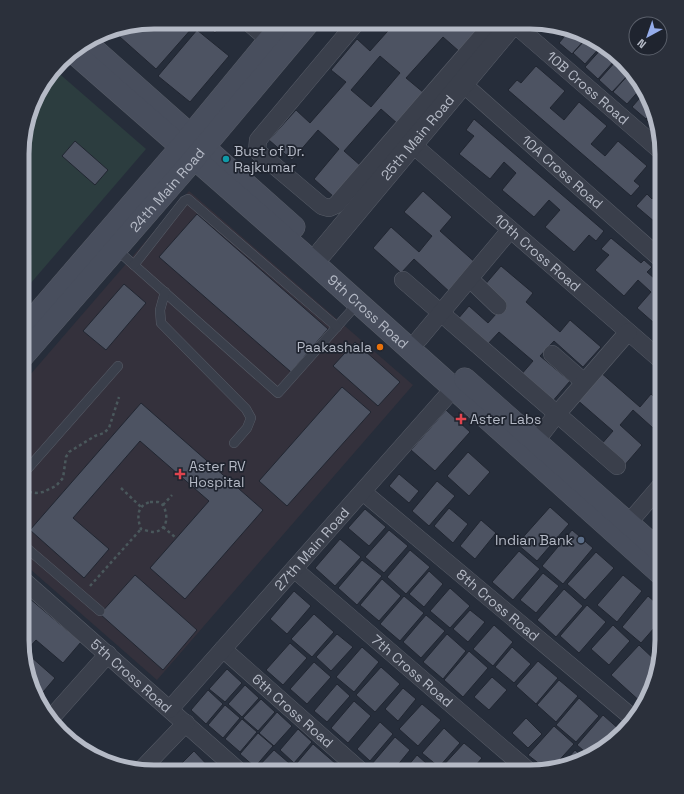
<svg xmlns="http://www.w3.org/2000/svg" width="684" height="794" font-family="'Space Grotesk',sans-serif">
<rect width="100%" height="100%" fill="#262d3a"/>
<polygon fill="#34313c" points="189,191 413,385 157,680 22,562 23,383"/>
<polygon fill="#2c3d3f" points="55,70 146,149 24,291 24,129 40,88"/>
<g fill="#4d5362" stroke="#212631" fill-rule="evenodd">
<polygon points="154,22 187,22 193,27 156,69 111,29"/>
<polygon points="203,22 224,22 215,33"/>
<path d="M395 23H427L435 30 441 23H483L460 52 443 37 406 78 424 93 398 124 381 109 344 151 361 166 334 197 314 179 339 149 318 130 292 160 269 140 296 110 310 123 346 82 331 70 357 39 370 51ZM380 56 400 73 371 107 351 90Z"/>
<polygon points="550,24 568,31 562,37 549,25"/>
<polygon points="197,30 229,56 190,102 158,76"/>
<polygon points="569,31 586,38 572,54 559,43"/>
<polygon points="587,38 602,45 585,64 573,53"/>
<polygon points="603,47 616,59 598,79 585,67"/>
<polygon points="617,60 630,73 612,92 599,80"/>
<polygon points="536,66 565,91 550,108 564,120 579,102 607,126 591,144 605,156 618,141 647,166 634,181 640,186 631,196 508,90 517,80 521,83"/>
<polygon points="630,73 643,86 627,104 613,92"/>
<polygon points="645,92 651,113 646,119 632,107"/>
<polygon points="651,114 655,128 646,120"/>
<polygon points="474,119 604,231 596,241 589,235 574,252 545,227 560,210 549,200 534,217 502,190 516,173 504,162 490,179 459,154 474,136 466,130"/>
<polygon points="75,141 108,170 95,185 62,156"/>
<polygon points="662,188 662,228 636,206 647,194 652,199"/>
<polygon points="423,191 452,217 440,231 478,265 452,294 414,259 401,273 373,248 391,227 419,252 432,236 404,212"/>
<polygon points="197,214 328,329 291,372 159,257"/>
<polygon points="611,238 641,263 644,260 652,267 647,272 662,285 662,330 637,308 651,292 638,280 624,296 595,270 609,255 601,249"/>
<polygon points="501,266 533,293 526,302 560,332 570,320 601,347 583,367 554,341 540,356 570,381 551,403 520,376 533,361 499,332 486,346 457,320 469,306 488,323 504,305 483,287"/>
<polygon points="124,284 146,303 106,350 83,331"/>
<polygon points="355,342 400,382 378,406 333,366"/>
<polygon points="599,371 640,407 651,394 662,404 662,418 653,428 633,410 620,425 642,445 623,467 600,446 613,431 575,398"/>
<polygon points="342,387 371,412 287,506 259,481"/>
<polygon points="141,403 263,510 185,599 150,568 209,501 140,441 73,518 109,549 84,578 30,530"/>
<polygon points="446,410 470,432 435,471 411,450"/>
<polygon points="468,452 490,472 469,496 447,476"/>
<polygon points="399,474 419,491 409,503 389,486"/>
<polygon points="437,481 455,496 429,526 412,511"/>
<polygon points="550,507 569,524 537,561 517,544"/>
<polygon points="449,508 468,524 453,543 434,526"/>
<polygon points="365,509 386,527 369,546 348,528"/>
<polygon points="481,520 496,533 475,559 460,546"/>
<polygon points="389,530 408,546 384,573 365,557"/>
<polygon points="572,530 593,548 563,584 542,566"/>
<polygon points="340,539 361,557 335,586 315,568"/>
<polygon points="410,550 430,567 406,594 387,577"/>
<polygon points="519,551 540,569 513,600 492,582"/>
<polygon points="596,552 614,568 585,600 567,584"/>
<polygon points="362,560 382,576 357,605 338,588"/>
<polygon points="429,571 443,584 424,607 409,594"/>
<polygon points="543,573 559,586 536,613 520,600"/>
<polygon points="135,575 197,630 163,670 100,614"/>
<polygon points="623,575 642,591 617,622 597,605"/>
<polygon points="382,579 401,596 379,621 360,605"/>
<polygon points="450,588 470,606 450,628 430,611"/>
<polygon points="564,589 583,606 556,637 537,620"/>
<polygon points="294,591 311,606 287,634 270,619"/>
<polygon points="404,596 424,613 400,641 380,624"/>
<polygon points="648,596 662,608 662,619 641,643 622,627"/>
<polygon points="29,598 81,642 63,663 36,640 25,652 22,640 22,606"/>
<polygon points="587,605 606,622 579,653 560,636"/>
<polygon points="470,610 485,622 468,642 453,629"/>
<polygon points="314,614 334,632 312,657 291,639"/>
<polygon points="426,615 445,631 421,658 403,642"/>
<polygon points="494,625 513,642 493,666 473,649"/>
<polygon points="613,625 630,641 609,665 591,649"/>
<polygon points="337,634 353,647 331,671 316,657"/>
<polygon points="447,634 466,651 443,679 423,662"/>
<polygon points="662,636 662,649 659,655 651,648"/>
<polygon points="290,643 307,658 283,685 266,670"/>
<polygon points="639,645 657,662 643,704 611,675"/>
<polygon points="362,647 379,662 354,692 336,677"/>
<polygon points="512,647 531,664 514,683 495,667"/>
<polygon points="469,651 488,668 463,697 444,680"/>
<polygon points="30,656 55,678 38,698 27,659"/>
<polygon points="538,661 558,678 536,704 516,686"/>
<polygon points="314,662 331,677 307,704 290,689"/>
<polygon points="381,667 400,684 375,712 356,695"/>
<polygon points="227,669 242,683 225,702 209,689"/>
<polygon points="492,677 507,690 489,710 474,697"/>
<polygon points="559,680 578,696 556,722 537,705"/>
<polygon points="337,684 350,696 327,722 314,711"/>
<polygon points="245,685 259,698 242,717 228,704"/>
<polygon points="403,688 416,699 398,721 385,709"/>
<polygon points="208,690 223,704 206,724 191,710"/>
<polygon points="579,698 599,716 576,742 556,725"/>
<polygon points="261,699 275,712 258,731 243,718"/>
<polygon points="354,701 371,716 348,743 331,728"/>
<polygon points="422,704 441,720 418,746 399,729"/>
<polygon points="225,705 240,718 223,738 208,725"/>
<polygon points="277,712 292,726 274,746 259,733"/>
<polygon points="603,715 621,731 596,754 590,756 577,745"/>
<polygon points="526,718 542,734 528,748 512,733"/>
<polygon points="242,719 257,732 240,752 225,739"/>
<polygon points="380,722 393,734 370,761 357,749"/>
<polygon points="554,726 574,744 553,767 546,769 528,755"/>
<polygon points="444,728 460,743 439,767 422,753"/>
<polygon points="298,729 312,742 294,763 280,750"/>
<polygon points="258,733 273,746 255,767 240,754"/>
<polygon points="395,737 410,750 392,772 379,772 371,765"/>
<polygon points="464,743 482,758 470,772 443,772 440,769"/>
<polygon points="313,744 343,770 341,772 305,772 296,764"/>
<polygon points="274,750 289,763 281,772 261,772 257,768"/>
<polygon points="575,750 584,758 563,764"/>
<polygon points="194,751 214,772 191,772 182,763"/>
<polygon points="417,755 436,772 403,772"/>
<polygon points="292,764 302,772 285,772"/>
<polygon points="487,766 494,772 481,772"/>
</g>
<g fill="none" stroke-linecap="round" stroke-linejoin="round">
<g stroke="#585d68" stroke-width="10">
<g id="service">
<polyline points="116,249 278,393 358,303"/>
<polyline points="134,265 184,201 188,199 337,327"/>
<polyline points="165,292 160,310 161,323 246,409 251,418 247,428 234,443"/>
<polyline points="23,474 118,366"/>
<polyline points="22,544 100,611"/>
</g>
</g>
<g stroke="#585d68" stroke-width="18">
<g id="minor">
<polyline points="248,22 269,40"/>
<polyline points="356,23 258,140 257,151 322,206 329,208 336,205 490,27 491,23"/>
<path id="s1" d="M513 23 662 152"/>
<path id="s2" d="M462 83 662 260"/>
<path id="s3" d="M412 144 662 361"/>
<polyline points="470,279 498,306"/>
<polyline points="403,280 617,466"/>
<polyline points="419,339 510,230"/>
<polyline points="552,354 584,382"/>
<polyline points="536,441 557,414 628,332"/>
<path id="s4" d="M363 492 634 719"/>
<polyline points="620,533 662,484"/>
<path id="s5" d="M294 569 530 772"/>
<path id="s6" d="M22 579 240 772"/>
<path id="s7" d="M223 649 362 772"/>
<path id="s8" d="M170 709 461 380"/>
<polyline points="51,718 108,654"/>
<polyline points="141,770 186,723"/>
</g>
</g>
<g stroke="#585d68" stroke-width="23">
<g id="tertiary">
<path id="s9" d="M322 252 513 23"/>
</g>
</g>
<g stroke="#585d68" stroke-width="23">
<g id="secondary">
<polyline points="87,43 294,227"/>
<path id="s10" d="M73 52 316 265 662 575"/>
<polyline points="24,329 181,147 284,22"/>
<path id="s11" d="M23 356 194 159 309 22"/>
<polyline points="465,379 662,553"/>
</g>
</g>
<g stroke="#4a585c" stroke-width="2.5" stroke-dasharray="3 3" stroke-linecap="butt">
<polyline points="121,488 141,507"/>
<polyline points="23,491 36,493 43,492 56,486 63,478 66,457 69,452 95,436 104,433 109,428 119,397"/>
<path d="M150 502H158L163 505C168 514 169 530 154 532 150 532 145 530 141 529 137 518 136 506 150 502Z"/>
<polyline points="163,505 172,495"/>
<polyline points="163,527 175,537"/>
<polyline points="90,586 141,529"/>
</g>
<use href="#service" stroke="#3a3f4b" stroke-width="9"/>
<use href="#minor" stroke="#3a3f4b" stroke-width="17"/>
<use href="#tertiary" stroke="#3a3f4b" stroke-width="22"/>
<use href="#secondary" stroke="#484e5d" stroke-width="22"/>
</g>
<circle fill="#0f9aa8" stroke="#1f242f" stroke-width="1.5" cx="226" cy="159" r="4"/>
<circle fill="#e8710a" stroke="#1f242f" stroke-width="1.5" cx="380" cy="347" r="4"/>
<g fill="#e0444e" stroke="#1f242f" stroke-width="1.5">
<path d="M459 413h4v4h4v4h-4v4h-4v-4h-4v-4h4z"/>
<path d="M178 468h4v4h4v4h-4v4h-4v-4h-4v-4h4z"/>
</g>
<circle fill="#5c6f8a" stroke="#1f242f" stroke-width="1.5" cx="581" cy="540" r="4"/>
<g text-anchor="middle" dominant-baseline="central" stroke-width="3.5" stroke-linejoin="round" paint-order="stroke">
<g font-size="14" fill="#b5bac6" stroke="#1f242f">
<text stroke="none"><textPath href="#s1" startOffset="99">10B Cross Road</textPath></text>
<text stroke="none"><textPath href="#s9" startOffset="149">25th Main Road</textPath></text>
<text stroke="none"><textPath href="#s2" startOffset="134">10A Cross Road</textPath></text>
<text stroke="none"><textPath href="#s11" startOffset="220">24th Main Road</textPath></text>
<text stroke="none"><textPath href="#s3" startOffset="166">10th Cross Road</textPath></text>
<text stroke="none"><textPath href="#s10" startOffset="393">9th Cross Road</textPath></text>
<text stroke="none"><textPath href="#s8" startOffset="214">27th Main Road</textPath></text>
<text stroke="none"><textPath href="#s4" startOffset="176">8th Cross Road</textPath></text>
<text stroke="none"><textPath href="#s5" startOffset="156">7th Cross Road</textPath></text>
<text stroke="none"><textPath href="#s6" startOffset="146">5th Cross Road</textPath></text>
<text stroke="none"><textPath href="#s7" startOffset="93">6th Cross Road</textPath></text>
</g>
<g font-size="14" fill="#b5bac6" stroke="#1f242f" text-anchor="start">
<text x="234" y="151">Bust of Dr.<tspan x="234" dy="16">Rajkumar</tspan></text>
<text x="372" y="347" text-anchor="end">Paakashala</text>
<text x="470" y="419">Aster Labs</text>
<text x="189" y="466">Aster RV<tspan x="189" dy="16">Hospital</tspan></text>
<text x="573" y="540" text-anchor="end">Indian Bank</text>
</g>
</g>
<path d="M0 0H684V794H0ZM154 29H530A125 125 0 0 1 655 154V640A125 125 0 0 1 530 765H154A125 125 0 0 1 29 640V154A125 125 0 0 1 154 29Z" fill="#2b303b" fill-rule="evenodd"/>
<path fill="none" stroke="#b5bac6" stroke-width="5" d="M154 29H530A125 125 0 0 1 655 154V640A125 125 0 0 1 530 765H154A125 125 0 0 1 29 640V154A125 125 0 0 1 154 29Z"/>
<g transform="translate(648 36) rotate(220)"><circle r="19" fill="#1f242f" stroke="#5b606b"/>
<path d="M0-3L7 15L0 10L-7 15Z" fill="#95adeb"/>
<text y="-6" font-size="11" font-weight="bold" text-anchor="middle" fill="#b5bac6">N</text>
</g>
</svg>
